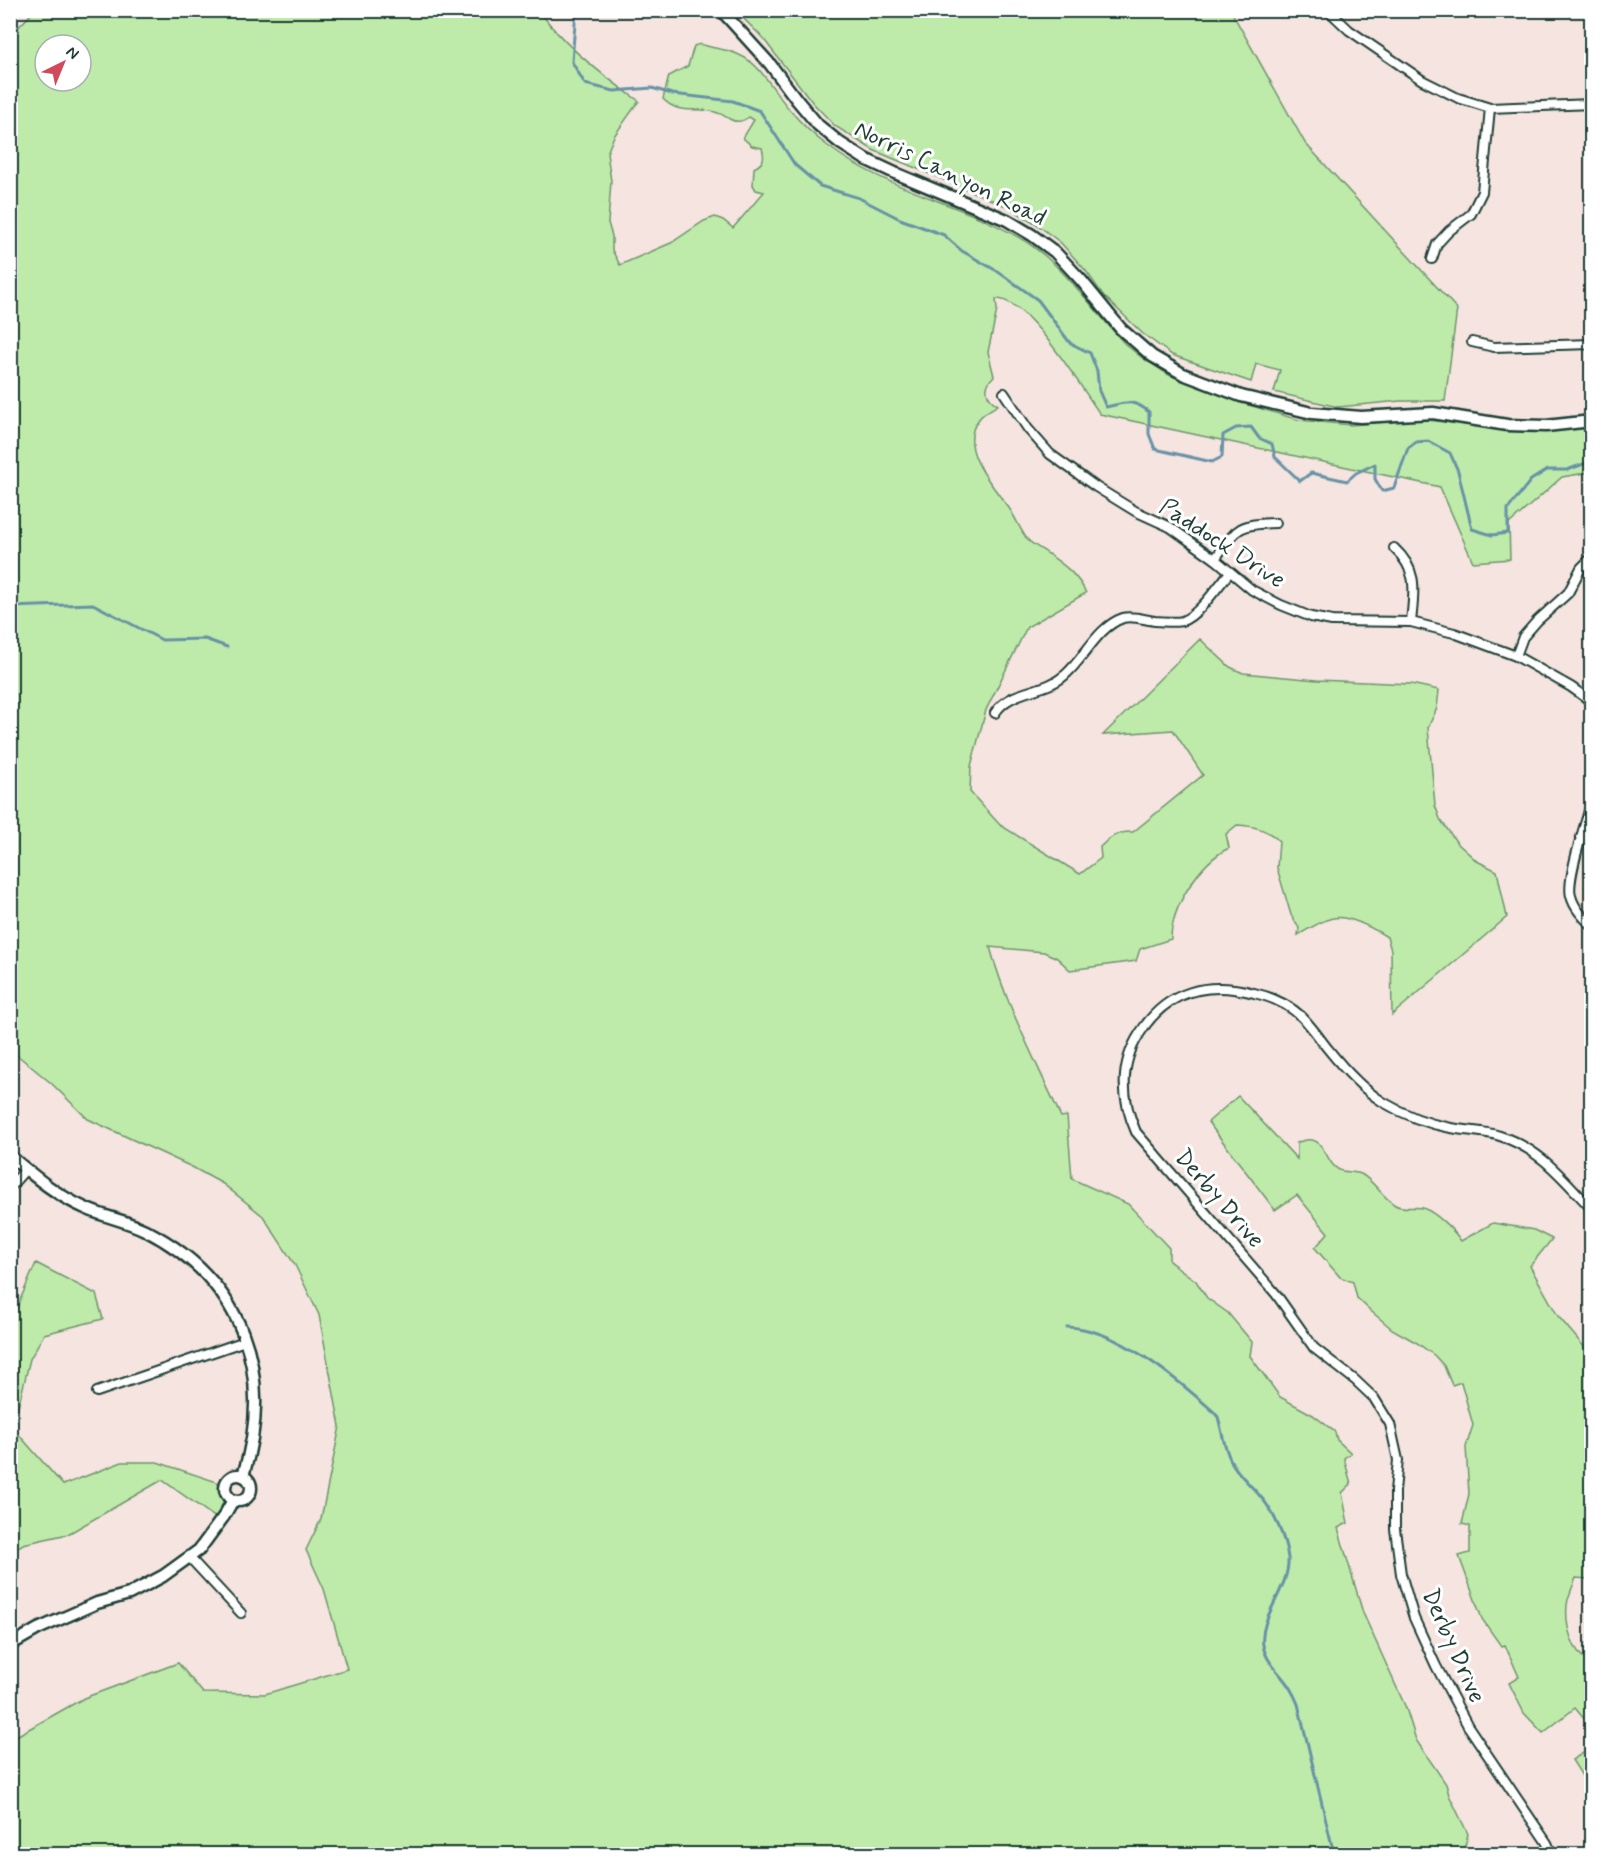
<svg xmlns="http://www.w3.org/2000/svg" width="1602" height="1865" font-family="Mynerve,sans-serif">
<rect width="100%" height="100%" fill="#f5e4df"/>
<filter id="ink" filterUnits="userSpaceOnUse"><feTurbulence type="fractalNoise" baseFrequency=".0167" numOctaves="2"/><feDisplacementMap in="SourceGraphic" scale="12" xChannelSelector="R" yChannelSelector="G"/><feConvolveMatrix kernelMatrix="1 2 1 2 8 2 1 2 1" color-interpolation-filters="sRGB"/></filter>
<g filter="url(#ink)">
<g fill="#beeba9" stroke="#6e946e" stroke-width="1.5" fill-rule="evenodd">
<path d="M32 10 540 11C561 44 606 78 639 101L614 136 607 153 611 181 608 223 612 236V250L620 265 671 243 704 221 715 217 723 220 733 228 764 192 756 190 753 185 754 168C764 163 765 158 762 148L752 146 743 138 754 120 749 117C746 119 743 121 740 121 731 123 726 115 718 113 697 105 681 117 663 99L669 76 688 66 694 46C702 42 706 47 715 48 760 55 763 78 789 109 800 122 814 136 828 146 885 190 959 202 1020 238 1063 263 1092 309 1125 344L1141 357 1169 375 1242 403 1299 420 1351 425 1420 419 1515 431 1591 428V472L1562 477 1509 524 1510 559 1473 562 1440 487 1100 414C1082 389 1027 297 996 299L997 310 988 352 994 376C983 386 985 398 998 405 992 409 983 413 979 419 956 447 993 486 1009 508 1016 518 1021 532 1028 540 1032 544 1039 548 1044 551 1061 563 1077 573 1086 593L1027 627 986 710 971 766 970 792 1000 825 1080 874 1101 858 1100 847C1110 837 1119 831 1133 832L1203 775 1173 730 1103 735 1200 639 1230 667 1243 673 1317 680 1411 684 1439 690 1437 708 1428 728 1435 805 1440 819 1457 843 1477 861 1497 871 1507 917 1392 1015 1391 950 1387 937C1374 929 1349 915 1333 918 1324 919 1307 930 1298 935L1299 928 1291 915 1277 868 1279 841C1267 829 1254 826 1237 825L1226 834 1229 848C1200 862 1171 907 1171 939L1140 949 1136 961 1070 970 1057 958 1044 952 990 947C1006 1006 1036 1061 1061 1117L1067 1116 1072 1179 1128 1204 1169 1248V1261L1196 1281 1207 1298 1228 1313 1252 1342 1250 1356 1280 1397 1313 1415 1335 1432 1337 1440 1351 1453 1344 1458 1351 1484 1342 1493 1348 1523 1338 1528 1363 1613 1406 1708 1416 1740 1446 1784 1449 1795 1468 1834 1463 1854H11V1739L84 1698 178 1663 203 1693 265 1694 347 1669 324 1589 306 1550 321 1519 340 1426 319 1315 295 1265 263 1216 223 1184 192 1167 88 1119 51 1083 11 1050 10 36 33 12ZM45 45H81V81H45Z"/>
<polygon points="736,11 1231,11 1305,143 1457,309 1445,401 1400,401 1338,407 1274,392 1280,370 1256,364 1251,382 1172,355 1142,333 1103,295 1086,271 1061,243 1035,223 1006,206 873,150 835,126 813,103 762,37"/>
<path d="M1238 1096 1297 1159V1143C1328 1129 1322 1165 1342 1171 1348 1172 1355 1172 1361 1174 1372 1179 1383 1198 1395 1205 1404 1210 1413 1206 1423 1208 1435 1212 1454 1230 1461 1241L1493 1223 1534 1230 1552 1239 1530 1266 1558 1316 1591 1355 1592 1487 1589 1517 1591 1531 1592 1557 1589 1579 1576 1578C1573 1586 1568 1596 1567 1605 1565 1627 1572 1652 1591 1664V1727L1575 1708 1543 1733 1524 1713 1509 1683 1519 1677 1505 1645 1501 1646 1482 1619 1459 1556 1470 1553V1526L1462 1524 1469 1494 1466 1447 1473 1425 1461 1382 1452 1385 1444 1366 1435 1356 1417 1343 1392 1329 1372 1312 1357 1298 1353 1282 1340 1277 1315 1248 1328 1233 1297 1195 1275 1210 1208 1122Z"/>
<polygon points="36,1263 96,1294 103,1319 44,1334 30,1359 13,1428 63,1485 122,1462 157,1462 220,1483 223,1503 216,1518 162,1480 68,1534 23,1544 11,1553 11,1321"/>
<polygon points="1591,1748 1591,1803 1587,1795 1591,1790 1572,1760"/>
</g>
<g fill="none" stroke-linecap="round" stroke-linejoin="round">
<g stroke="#6792a7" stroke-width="3">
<path d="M576 10 572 62 585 84 614 91 652 88 672 94 733 101 760 111 795 165 820 186 859 198 900 219 944 235 962 251 997 271 1038 300 1070 343 1090 353 1097 371 1099 391 1106 407C1125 403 1133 398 1149 412V434L1155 449 1212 462 1222 457 1223 435 1236 428 1251 427 1259 438 1272 444 1275 457 1300 481 1311 473 1347 481 1356 473 1375 464V479L1382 491 1394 488 1408 448 1416 442 1428 441 1450 453 1458 471 1472 529 1492 535 1508 533V509L1531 480 1547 470H1567L1592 461"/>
<polyline points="10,607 93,604 162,640 205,639 227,647"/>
<path d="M1067 1327C1117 1328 1177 1379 1214 1412L1218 1417C1222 1431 1224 1448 1231 1461 1238 1475 1250 1484 1260 1496 1273 1510 1286 1539 1288 1558 1290 1589 1259 1615 1263 1645 1265 1661 1282 1675 1290 1688 1293 1693 1296 1699 1298 1704L1334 1854"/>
</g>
<g stroke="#1f3d34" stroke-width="12">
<g id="street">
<polyline points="1328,10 1349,30 1422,80 1458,98 1490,108 1592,104"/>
<polyline points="1432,259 1437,244 1449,231 1471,214 1482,192 1490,108"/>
<polyline points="1472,342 1494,347 1592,344"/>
<polyline points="1004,393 1028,429 1050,454 1096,487 1135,511 1170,527 1215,559 1252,590 1281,605 1311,617 1332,621 1411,622 1454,633 1516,656 1571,687 1592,702"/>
<path d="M1394 548C1419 571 1414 591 1411 622"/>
<path d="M1215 559C1237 528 1237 524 1276 523"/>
<polyline points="1516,656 1523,637 1537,621 1568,593 1581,568 1592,557"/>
<path d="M995 713C1011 688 1044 694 1065 675 1085 658 1097 627 1123 618 1132 615 1146 620 1155 621 1162 621 1175 623 1182 621 1198 616 1219 585 1230 572"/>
<path d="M1592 801C1586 822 1566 879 1571 896 1574 908 1583 917 1592 926"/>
<polyline points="10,1187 26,1169"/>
<polyline points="97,1392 245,1341"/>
<polyline points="190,1558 241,1613"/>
<path d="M1552 1854 1547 1843 1468 1726 1436 1666 1414 1618 1401 1574 1395 1529V1491L1398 1460 1390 1424 1374 1398 1355 1380 1314 1348 1276 1294 1136 1132C1121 1098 1119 1065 1140 1033 1167 990 1208 981 1254 993 1272 997 1289 1005 1302 1017 1312 1027 1320 1039 1328 1049 1344 1069 1362 1089 1383 1102 1403 1114 1428 1124 1451 1128 1467 1131 1485 1131 1500 1136 1541 1149 1563 1179 1592 1209"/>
</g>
</g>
<g stroke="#1f3d34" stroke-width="15">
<g id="secondary">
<polyline points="721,10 770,64 797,100 818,125 840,143 865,159 895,173 1007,220 1032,235 1055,252 1081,280 1121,329 1152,356 1183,374 1241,396 1312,413 1361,417 1433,413 1507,425 1546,426 1592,421"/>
<path d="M10 1156C34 1176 56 1195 85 1208 104 1217 125 1220 145 1230 243 1280 275 1373 243 1476"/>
<circle cx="238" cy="1488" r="13"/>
<polyline points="10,1645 38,1629 97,1603 129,1594 163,1576 199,1550 224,1516 233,1500"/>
</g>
</g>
<use href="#street" stroke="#fff" stroke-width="8"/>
<use href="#secondary" stroke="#fff" stroke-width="10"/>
</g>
</g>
<g text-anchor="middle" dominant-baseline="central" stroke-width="6" stroke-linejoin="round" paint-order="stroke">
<g font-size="24" fill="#1f3d34" stroke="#fff">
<text transform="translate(950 174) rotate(26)">Norris Canyon Road</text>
<text transform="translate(1222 544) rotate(33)">Paddock Drive</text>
<text transform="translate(1219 1199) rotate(49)">Derby Drive</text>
<text transform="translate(1453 1646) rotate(66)">Derby Drive</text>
</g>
</g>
<rect width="1602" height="1865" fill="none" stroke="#fff" stroke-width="36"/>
<rect x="18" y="18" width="1566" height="1829" fill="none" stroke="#1f3d34" stroke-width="2" filter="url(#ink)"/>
<g transform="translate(63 63) rotate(43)"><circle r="28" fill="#ffffff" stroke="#a5b1ae" stroke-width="1.5"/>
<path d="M0-4.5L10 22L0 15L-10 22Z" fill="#d1495b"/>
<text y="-9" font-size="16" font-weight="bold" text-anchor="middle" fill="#1f3d34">N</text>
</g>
</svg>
